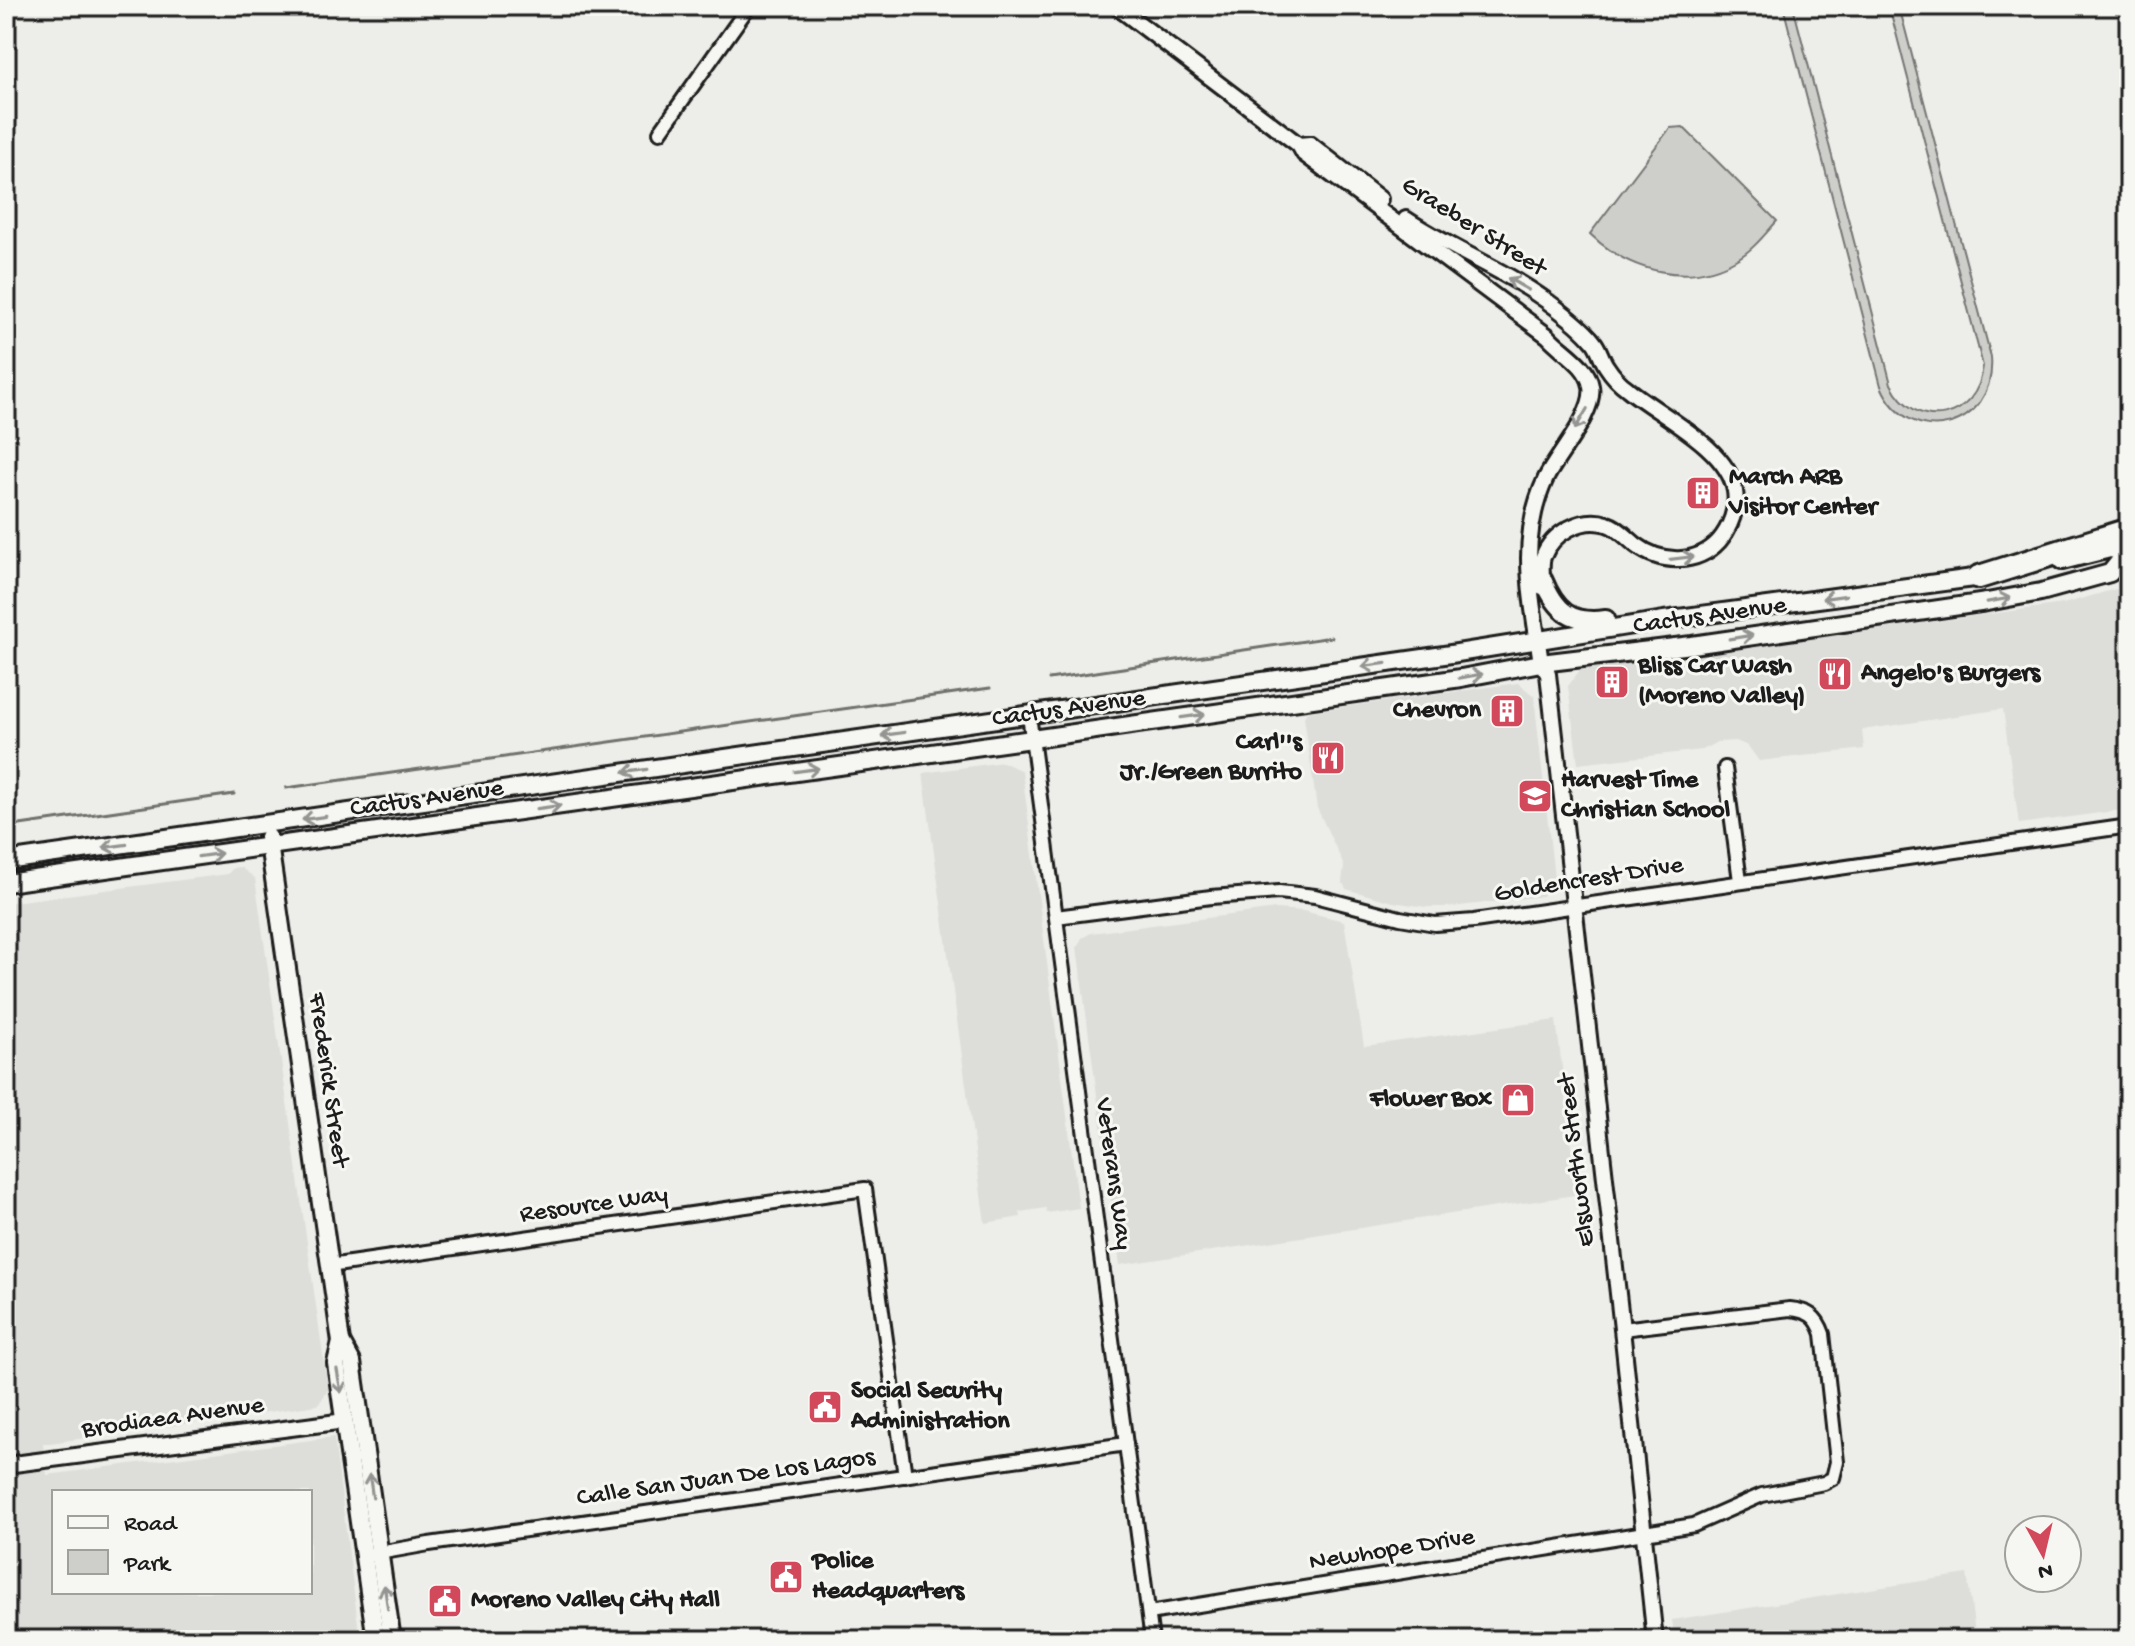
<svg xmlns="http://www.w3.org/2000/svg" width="2135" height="1646" font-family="'Gochi Hand',sans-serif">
<rect width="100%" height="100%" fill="#edede9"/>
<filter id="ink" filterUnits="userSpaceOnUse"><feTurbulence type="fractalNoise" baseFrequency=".0125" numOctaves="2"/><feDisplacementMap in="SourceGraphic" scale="16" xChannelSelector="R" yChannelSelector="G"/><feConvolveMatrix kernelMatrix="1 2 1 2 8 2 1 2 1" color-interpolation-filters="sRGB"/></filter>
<g filter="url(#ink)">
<g fill="#ddddda" fill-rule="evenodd">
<polygon points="2116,589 2129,597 2129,809 2019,824 2003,709 1862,730 1864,749 1759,761 1748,746 1736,741 1717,742 1702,750 1578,764 1568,686 1580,670 2063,604"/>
<polygon points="1518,683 1534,696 1554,878 1543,896 1451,907 1426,907 1393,902 1346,889 1342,881 1344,867 1341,859 1317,808 1304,717 1307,712"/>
<polygon points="1003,762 1022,771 1079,1208 1047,1213 1046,1208 1020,1212 1021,1217 985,1223 923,773"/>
<path d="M240 867 255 878 328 1390 318 1405 43 1444 47 1475 334 1437 360 1640H6V903L228 874 233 868ZM54 1492H310V1592H54Z"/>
<polygon points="1276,909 1303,911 1344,921 1364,1046 1556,1020 1575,1172 1581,1194 1120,1265 1077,947 1082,938 1091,933"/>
<polygon points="1967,1574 1976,1640 1675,1640 1672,1620"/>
</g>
<g fill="#cececb" stroke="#757574" stroke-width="2">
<path d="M1783 6H1793L1891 384C1916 434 1978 421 1983 366L1889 6H1899L1991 357C1997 430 1909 452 1881 386Z"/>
<path d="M1683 127 1777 221C1765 234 1753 250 1737 259 1689 288 1628 271 1590 234L1670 128Z"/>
</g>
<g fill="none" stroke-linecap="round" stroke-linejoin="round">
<g stroke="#6f6f6d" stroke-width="3">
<polyline points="1049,679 1332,637"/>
<polyline points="286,788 990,688"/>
<polyline points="6,827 234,794"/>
</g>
<g stroke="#1c1c1c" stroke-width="18">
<g id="minor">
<polyline points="660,132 749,6"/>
<polyline points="1029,715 1152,1640"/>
<polyline points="1725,768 1740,881"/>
<polyline points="1056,917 1211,897 1279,892 1315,896 1400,918 1435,924 1474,921 2129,826"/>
<polyline points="329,1266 865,1189 905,1476"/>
<polyline points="373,1554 429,1544 1126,1444"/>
<path d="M1149 1613 1694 1525 1762 1495 1824 1483 1833 1478 1837 1462 1823 1334C1817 1316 1809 1311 1790 1309L1622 1329"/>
</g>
</g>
<g stroke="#1c1c1c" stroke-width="20">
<g id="tertiary">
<path d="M1116 6 1299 145 1304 154 1548 336C1562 352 1587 364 1591 386 1596 412 1558 454 1546 478 1517 540 1532 599 1541 663L1548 674 1622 1329 1655 1640"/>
<polyline points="1299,145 1310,144 1380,199"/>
<path d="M1406 219C1451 249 1503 269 1547 301 1562 312 1581 326 1593 341 1600 349 1601 359 1607 367 1612 375 1621 384 1628 389 1659 415 1728 447 1735 491 1738 508 1730 528 1719 541 1697 565 1661 564 1636 545 1628 539 1618 527 1607 524 1582 516 1552 533 1543 557 1540 566 1543 578 1542 587"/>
<polyline points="6,1465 345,1421"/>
</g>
</g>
<g stroke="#1c1c1c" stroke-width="22">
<g id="secondary">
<polyline points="2062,561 2110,549 2129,552"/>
<path d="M1543 579C1556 611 1571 624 1606 619"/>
<polyline points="268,837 341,1342 352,1362 392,1640"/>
<polyline points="6,861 1451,654 1664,620 1988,576"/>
<polyline points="6,883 1032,739 1461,678 1541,663 1692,645 1987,602 2041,592 2110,573 2126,553"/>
<polyline points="341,1342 336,1363 376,1640"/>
</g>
</g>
<g stroke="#1c1c1c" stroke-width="28">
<polyline id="motorway" points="1979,577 2129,530"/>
</g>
<use href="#minor" stroke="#f6f6f2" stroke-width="12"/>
<use href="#tertiary" stroke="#f6f6f2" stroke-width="14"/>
<use href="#secondary" stroke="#f6f6f2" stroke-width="16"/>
<use href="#motorway" stroke="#f6f6f2" stroke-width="22"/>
</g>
<defs><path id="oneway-shaft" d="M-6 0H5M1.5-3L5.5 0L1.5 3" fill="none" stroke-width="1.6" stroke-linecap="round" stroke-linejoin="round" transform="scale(2)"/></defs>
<g stroke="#949492">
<use href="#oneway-shaft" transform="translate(1518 284) rotate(-150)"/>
<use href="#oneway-shaft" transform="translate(1581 419) rotate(121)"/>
<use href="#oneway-shaft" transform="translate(1682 558) rotate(-7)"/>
<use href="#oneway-shaft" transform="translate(1834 597) rotate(172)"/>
<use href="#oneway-shaft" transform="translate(1999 600) rotate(-10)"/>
<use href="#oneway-shaft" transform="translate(1741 637) rotate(-9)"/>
<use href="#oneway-shaft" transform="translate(1374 665) rotate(172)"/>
<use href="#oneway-shaft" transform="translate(1471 676) rotate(-10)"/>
<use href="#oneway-shaft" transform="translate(1193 716) rotate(-8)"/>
<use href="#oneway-shaft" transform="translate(893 734) rotate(172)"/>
<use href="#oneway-shaft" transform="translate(807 770) rotate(-8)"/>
<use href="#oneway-shaft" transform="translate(635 771) rotate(172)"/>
<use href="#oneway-shaft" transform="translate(549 807) rotate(-8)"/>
<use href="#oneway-shaft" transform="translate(314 818) rotate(172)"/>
<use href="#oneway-shaft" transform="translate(115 846) rotate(172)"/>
<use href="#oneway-shaft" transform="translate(210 855) rotate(-8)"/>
<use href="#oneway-shaft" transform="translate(339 1381) rotate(80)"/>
<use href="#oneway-shaft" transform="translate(371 1486) rotate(-98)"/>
<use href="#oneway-shaft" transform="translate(386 1597) rotate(-98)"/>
</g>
</g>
<defs>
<g id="building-square" transform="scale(1.8)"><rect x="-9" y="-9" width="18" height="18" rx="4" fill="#d1495b" stroke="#f6f6f2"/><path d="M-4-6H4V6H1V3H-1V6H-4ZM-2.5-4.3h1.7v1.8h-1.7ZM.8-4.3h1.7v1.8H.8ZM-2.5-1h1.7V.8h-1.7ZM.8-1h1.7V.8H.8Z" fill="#fff"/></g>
<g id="restaurant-square" transform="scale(1.8)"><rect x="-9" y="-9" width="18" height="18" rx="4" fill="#d1495b" stroke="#f6f6f2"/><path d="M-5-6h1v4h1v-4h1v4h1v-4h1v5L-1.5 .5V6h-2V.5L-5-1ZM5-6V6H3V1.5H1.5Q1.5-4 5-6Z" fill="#fff"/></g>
<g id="school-square" transform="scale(1.8)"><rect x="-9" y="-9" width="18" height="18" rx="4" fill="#d1495b" stroke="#f6f6f2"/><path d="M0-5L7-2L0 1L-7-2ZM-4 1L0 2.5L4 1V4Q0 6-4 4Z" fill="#fff"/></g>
<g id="shop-square" transform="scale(1.8)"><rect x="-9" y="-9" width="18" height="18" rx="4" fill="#d1495b" stroke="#f6f6f2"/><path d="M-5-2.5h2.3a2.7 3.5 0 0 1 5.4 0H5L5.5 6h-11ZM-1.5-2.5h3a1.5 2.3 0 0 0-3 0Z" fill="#fff"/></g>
<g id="civic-square" transform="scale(1.8)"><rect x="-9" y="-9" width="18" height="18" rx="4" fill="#d1495b" stroke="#f6f6f2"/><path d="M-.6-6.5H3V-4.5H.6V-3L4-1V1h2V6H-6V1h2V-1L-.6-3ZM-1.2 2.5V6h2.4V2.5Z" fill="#fff"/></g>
</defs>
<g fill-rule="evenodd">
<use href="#building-square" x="1703" y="493"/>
<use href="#restaurant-square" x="1835" y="674"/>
<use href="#building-square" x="1612" y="682"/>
<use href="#building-square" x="1507" y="711"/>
<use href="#restaurant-square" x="1328" y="758"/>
<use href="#school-square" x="1535" y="796"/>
<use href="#shop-square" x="1518" y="1100"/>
<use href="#civic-square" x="825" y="1407"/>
<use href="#civic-square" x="786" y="1577"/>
<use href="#civic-square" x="445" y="1601"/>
</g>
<g text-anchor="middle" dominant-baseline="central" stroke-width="6" stroke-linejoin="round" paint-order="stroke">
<g font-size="26" fill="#1c1c1c" stroke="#f6f6f2">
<text transform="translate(1473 228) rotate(32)">Graeber Street</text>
<text transform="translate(1710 617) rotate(-8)">Cactus Avenue</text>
<text transform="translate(1069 710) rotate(-8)">Cactus Avenue</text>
<text transform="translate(427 800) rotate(-8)">Cactus Avenue</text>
<text transform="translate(1589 881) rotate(-9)">Goldencrest Drive</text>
<text transform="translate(327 1080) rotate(82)">Frederick Street</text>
<text transform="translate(1578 1160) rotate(-97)">Elsworth Street</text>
<text transform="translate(1112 1174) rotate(82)">Veterans Way</text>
<text transform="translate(594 1206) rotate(-8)">Resource Way</text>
<text transform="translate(173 1419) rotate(-8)">Brodiaea Avenue</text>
<text transform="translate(726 1479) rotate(-8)">Calle San Juan De Los Lagos</text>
<text transform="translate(1392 1551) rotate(-9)">Newhope Drive</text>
</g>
<g font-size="26" font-weight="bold" fill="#1c1c1c" stroke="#f6f6f2" text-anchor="start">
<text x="1729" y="478">March ARB<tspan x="1729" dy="30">Visitor Center</tspan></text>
<text x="1638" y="667">Bliss Car Wash<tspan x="1638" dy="30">(Moreno Valley)</tspan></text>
<text x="1861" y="674">Angelo's Burgers</text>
<text x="1481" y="711" text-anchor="end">Chevron</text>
<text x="1302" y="743" text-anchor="end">Carl''s<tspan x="1302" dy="30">Jr./Green Burrito</tspan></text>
<text x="1561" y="781">Harvest Time<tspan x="1561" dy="30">Christian School</tspan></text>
<text x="1492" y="1100" text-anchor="end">Flower Box</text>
<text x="851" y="1392">Social Security<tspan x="851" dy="30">Administration</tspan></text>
<text x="812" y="1562">Police<tspan x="812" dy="30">Headquarters</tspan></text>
<text x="471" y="1601">Moreno Valley City Hall</text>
</g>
</g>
<rect width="2135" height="1646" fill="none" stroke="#f6f6f2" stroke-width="32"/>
<rect x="16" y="16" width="2103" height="1614" fill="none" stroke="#1c1c1c" stroke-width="3" filter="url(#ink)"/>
<rect x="52" y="1490" width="260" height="104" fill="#f6f6f2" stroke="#9f9f9c" stroke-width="2"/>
<rect x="68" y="1516" width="40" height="12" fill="#f6f6f2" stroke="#9f9f9c" stroke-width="2"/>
<text x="124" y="1530" font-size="24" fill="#1c1c1c">Road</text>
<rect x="68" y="1550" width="40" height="24" fill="#cececb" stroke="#9f9f9c" stroke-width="2"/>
<text x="124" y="1570" font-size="24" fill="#1c1c1c">Park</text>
<g transform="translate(2043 1554) rotate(172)"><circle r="38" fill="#f6f6f2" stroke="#9f9f9c" stroke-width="2"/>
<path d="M0-6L14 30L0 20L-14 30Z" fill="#d1495b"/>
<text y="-12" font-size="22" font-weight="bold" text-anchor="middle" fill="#1c1c1c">N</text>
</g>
</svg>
